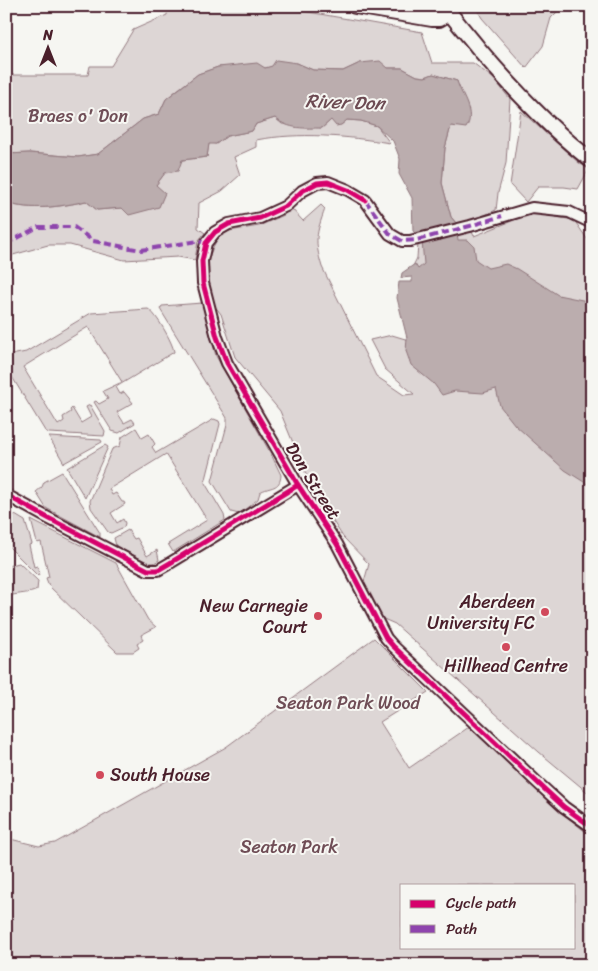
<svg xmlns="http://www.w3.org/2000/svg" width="598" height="971" font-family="Sriracha,sans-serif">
<rect width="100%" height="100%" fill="#f6f6f2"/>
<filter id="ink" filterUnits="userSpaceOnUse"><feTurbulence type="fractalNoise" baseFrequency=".02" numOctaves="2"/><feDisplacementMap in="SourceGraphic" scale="10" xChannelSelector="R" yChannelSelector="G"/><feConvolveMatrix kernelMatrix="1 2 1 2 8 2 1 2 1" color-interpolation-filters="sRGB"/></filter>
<g filter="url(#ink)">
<g fill="#ddd6d5" stroke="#947a80" fill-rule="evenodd">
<polygon points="168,6 274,6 422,32 432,63 473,63 494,79 510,99 506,163 498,193 496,210 469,222 456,223 451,217 442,183 445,148 451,126 469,110 460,93 457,81 433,74 425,77 417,76 402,68 388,68 360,63 343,71 313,70 297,63 265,68 218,67 198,74 177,90 166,99 159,114 143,119 98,154 78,157 30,153 6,154 6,75 88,75 90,66 111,66 133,30 167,15"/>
<polygon points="475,6 563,6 551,18 543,46 526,68 482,18"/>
<polygon points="521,111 579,163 589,169 578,189 564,187 538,187 526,202 510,185"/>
<path d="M275 118 282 124 322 128 331 120 341 125 347 120 361 121 377 126 390 143C346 136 299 132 256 140V147L234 157 240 175 222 191 199 203 198 228 205 233 198 241 195 260 178 257 124 260 70 245H48L6 257V203C31 211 61 207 86 201L97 210 122 208 156 185 165 173 182 160 207 157 209 143 216 144 227 136 252 131 256 124Z"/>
<path d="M321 205 325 209C316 234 314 240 322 267L376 376 404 395 414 394 385 369 370 340 392 335 412 341 409 286 416 280 410 272 417 258 418 244 471 230 474 236 532 213 574 220 592 246V796L539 752 395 624 379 617 363 585 369 564 343 537 312 489 280 411 235 357 221 314 213 304 207 282 208 260 213 247 219 236 229 231 259 226 284 215 291 208 303 221Z"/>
<path d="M202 303 216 356 271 454 281 475C280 490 270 486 260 492L258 499 239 514 231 512 212 481 227 425V418L160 309 162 306Z"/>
<path d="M148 309C156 313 173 343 174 352L116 387 120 394 124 392 133 403 117 412 124 423 132 419 135 423 119 433 112 431 94 402 96 401 99 404 108 399 103 391 122 382 88 327 23 367 58 425 64 421 63 417 71 412 70 410 72 408 81 423 91 417 86 407 90 405 105 431 104 436 49 433 45 431 6 367V356L26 352 91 313Z"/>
<polygon points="214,419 219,421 220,424 205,483 224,515 225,520 173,552 168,544 207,520 166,454 109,489 112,495 116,493 122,502 124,502 125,504 111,513 117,523 123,519 125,523 124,527 111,533 108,532 91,508 90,501 112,449 120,446 122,437 136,428 142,438 149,434 155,444 152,447 156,453"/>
<polygon points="49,437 101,440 102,442 64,463"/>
<polygon points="105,445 108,447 85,498 67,468"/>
<polygon points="62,472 100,533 100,537 46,508 36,492 42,487 44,482"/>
<polygon points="8,514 15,515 25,521 32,544 29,545 34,567 37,566 39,574 38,576 7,545"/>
<polygon points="31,520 116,563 148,620 156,627 141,635 143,640 137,644 139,648 133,652 117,652 49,586 46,578 49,577 41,542 37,543"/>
<polygon points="128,530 134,539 137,538 147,556 157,550 159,560 154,563 149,563 116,546 114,538"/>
<polygon points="19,563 38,581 37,590 32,592 6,596 7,566"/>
<path d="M374 638 428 692 380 722 409 768 469 727 551 804 592 837V965H6V838L39 846 55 843 226 747ZM402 885H574V947H402Z"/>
</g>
<path fill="#bbadae" stroke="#8e747a" d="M276 60 297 63 313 70 343 71 360 63 380 61 388 68H402L417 76 425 77 433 74 457 81C462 97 476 113 466 128L451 126 445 148 442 183 451 217 456 223 458 240H468L474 246 476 260 488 268 506 264 517 269 558 295 592 302V487L565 470 515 425 500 406 496 389 483 393 455 391 442 395 434 384 411 365 406 351 407 338 397 298 399 282H412V277L401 278 402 273 415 264 418 269 424 264 422 241 413 231 412 198 399 174 400 159 393 141 377 126 361 121 347 120 341 125 336 126 331 120 322 128C305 128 289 130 275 118L256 124 252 131 227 136 216 144H209L207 157 182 160 178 171 165 173 156 185 165 193 159 207 129 215 122 208 97 210 86 201C60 207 31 211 6 203V154L29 153 78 157 98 154 143 119 159 114 166 99 198 74 218 67 257 63 265 68 272 66Z"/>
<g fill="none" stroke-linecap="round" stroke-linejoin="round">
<g stroke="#4a1f2b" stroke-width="14">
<g id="street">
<polyline points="592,223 569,212 532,208 470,226 410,241 402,241 390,234 365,200 348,190 328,182 317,183 302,191 286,206 260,218 229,224 215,232 206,243 202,261 203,283 217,337 227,363 298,485 337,544 386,638 393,646 540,785 564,807 592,827"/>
<polyline points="6,495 48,518 148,570 158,570 170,563 298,485"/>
</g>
</g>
<g stroke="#4a1f2b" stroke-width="18">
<g id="secondary">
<polyline points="355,6 432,19 439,19 449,13"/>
<path d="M445 6C455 21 468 35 479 49 513 89 550 129 592 161"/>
</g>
</g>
<use href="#street" stroke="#f6f6f2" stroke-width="10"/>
<use href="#secondary" stroke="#f6f6f2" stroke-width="14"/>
<g stroke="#8e44ad" stroke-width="4" stroke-dasharray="8 4" stroke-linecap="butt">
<polyline points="365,200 390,234 402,241 417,240 470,226 502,216"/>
<polyline points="6,244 38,227 74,227 93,241 141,250 198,241 206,243"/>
</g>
<g stroke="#f6f6f2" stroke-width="8">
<g id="cycleway">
<polyline points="365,200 348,190 328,182 317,183 302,191 286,206 260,218 229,224 215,232 206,243 202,261 203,283 217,337 227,363 298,485 337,544 386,638 393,646 540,785 564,807 592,827"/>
<polyline points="6,495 48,518 148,570 158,570 170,563 298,485"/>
</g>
</g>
<use href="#cycleway" stroke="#d6006c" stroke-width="5"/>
</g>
</g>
<g fill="#d1495b" stroke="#f6f6f2" stroke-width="2">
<circle cx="545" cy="612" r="5"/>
<circle cx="318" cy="616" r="5"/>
<circle cx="506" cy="647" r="5"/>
<circle cx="100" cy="775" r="5"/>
</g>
<g text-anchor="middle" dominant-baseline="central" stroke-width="4" stroke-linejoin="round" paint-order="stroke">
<g font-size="18" fill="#6f4d56" stroke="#f6f6f2">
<text x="78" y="116">Braes o' Don</text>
<text x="348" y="703">Seaton Park Wood</text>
<text x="289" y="847">Seaton Park</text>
</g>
<g font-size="18" fill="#4a1f2b" stroke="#f6f6f2">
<text transform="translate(313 481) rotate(58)">Don Street</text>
</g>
<g font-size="18" fill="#4a1f2b" stroke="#f6f6f2" text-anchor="end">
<text x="535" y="602">Aberdeen<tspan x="535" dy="21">University FC</tspan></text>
<text x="308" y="606">New Carnegie<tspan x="308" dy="21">Court</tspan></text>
<text x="506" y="666" text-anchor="middle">Hillhead Centre</text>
<text x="110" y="775" text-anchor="start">South House</text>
</g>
<g font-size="19" font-style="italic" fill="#6c4a52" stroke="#f6f6f2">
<text transform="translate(345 102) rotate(2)">River Don</text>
</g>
</g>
<rect width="598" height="971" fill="none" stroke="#f6f6f2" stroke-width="25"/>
<rect x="12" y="12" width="573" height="946" fill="none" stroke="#4a1f2b" stroke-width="2" filter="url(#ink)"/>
<rect x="400" y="884" width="175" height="65" fill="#f6f6f2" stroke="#b1a0a2"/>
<rect x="410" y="900" width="25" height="8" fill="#d6006c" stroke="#b1a0a2"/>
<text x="446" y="908" font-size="15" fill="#4a1f2b">Cycle path</text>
<rect x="410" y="925" width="25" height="8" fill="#8e44ad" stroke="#b1a0a2"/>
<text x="446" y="934" font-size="15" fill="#4a1f2b">Path</text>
<g transform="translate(48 48)" stroke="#f6f6f2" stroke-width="4" paint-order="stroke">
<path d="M0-4L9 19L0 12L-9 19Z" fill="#4a1f2b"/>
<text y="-8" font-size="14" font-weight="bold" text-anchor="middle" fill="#4a1f2b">N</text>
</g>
</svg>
